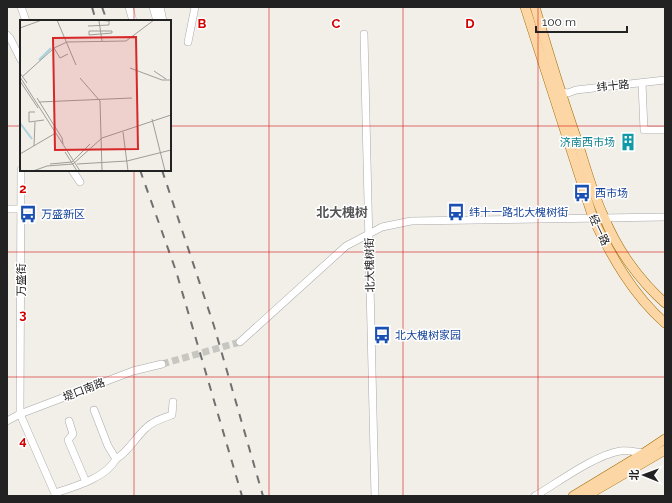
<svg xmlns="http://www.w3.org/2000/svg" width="672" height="503" font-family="Raleway,'Noto Sans SC',sans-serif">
<rect width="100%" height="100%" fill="#f2efe9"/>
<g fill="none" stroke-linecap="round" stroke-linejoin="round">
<polyline stroke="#c8c6c1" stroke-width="7" stroke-dasharray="7 3.5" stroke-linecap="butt" points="162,364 240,342"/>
<g stroke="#a9a9a9" stroke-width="8">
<g id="minor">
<polyline points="21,7 26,21"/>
<polyline points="129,7 133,21"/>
<polyline points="153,7 157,21"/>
<polyline points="160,7 163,21"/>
<polyline points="364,34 375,496"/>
<polyline points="7,35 10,38 21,60"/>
<polyline points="188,42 195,7"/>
<polyline points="642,83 644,130 665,130"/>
<polyline points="561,92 568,93 576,90 665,80"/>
<polyline points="21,170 20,414 56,496"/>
<polyline points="72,170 80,182"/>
<polyline points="7,209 21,209"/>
<polyline points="240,342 346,246 382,227 411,221 665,217"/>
<polyline points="7,421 20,414 133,371 162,364"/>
<polyline points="69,421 73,434 68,440 86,482"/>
<path d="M116 459C129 451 135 438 146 428 153 421 163 418 172 415L173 402"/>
<path d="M55 493C74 487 106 478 116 459L108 446 94 410"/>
<path d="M535 496C557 483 595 455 620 451 628 450 636 452 644 453"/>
</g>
</g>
<g stroke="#a06b00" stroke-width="10">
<g id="major">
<path d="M525 7 593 218C611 256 633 295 665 323"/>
<path d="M535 7C548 51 561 94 576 137 585 164 592 192 604 217 617 249 639 280 665 303"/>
<polyline points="573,496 644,453 665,439"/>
<polyline points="586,496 665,450"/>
</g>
</g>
<use href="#minor" stroke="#fff" stroke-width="7"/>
<use href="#major" stroke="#fcd6a4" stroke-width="9"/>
<g stroke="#707070" stroke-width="2" stroke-dasharray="8 8" stroke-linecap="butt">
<polyline points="92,7 96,21"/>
<polyline points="102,7 107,21"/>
<polyline points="140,170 176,271 242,496"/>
<polyline points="162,170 214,326 263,496"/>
</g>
</g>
<path fill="none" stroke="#d40000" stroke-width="1" stroke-opacity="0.55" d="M134 7V21M269 7V496M403 7V496M538 7V496M7 126H21M170 126H665M134 170V496M7 252H665M7 377H665"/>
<defs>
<g id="building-bare" transform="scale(1.38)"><path d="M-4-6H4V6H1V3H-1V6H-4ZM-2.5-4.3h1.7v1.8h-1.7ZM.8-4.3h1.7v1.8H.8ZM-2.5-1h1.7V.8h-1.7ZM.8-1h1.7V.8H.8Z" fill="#0f9aa8" stroke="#fff" stroke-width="2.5" paint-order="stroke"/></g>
<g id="bus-bare" transform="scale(1.38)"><path d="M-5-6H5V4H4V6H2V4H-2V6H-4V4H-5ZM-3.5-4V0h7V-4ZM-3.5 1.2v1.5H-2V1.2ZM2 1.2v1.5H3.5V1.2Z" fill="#1a4fb4" stroke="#fff" stroke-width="2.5" paint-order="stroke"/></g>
</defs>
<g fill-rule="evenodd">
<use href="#building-bare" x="628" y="142"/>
<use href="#bus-bare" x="582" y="193"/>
<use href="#bus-bare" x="456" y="212"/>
<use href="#bus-bare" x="28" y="214"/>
<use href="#bus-bare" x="382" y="335"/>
</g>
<g text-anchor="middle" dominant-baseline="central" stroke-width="3" stroke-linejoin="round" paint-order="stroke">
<g font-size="11" fill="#222" stroke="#fff">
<text transform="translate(613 86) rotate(-6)">纬十路</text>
<text transform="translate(599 230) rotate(65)">经一路</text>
<text transform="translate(370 265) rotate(-91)">北大槐树街</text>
<text transform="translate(21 280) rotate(-90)">万盛街</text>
<text transform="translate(84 390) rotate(-21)">堤口南路</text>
</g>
<g font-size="11" fill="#0d838f" stroke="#fff" text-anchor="end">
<text x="615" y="142">济南西市场</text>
</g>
<g font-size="11" fill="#164399" stroke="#fff" text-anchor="start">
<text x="595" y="193">西市场</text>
<text x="469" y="212">纬十一路北大槐树街</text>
<text x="41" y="214">万盛新区</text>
<text x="395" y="335">北大槐树家园</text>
</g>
<g font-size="13" font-weight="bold" fill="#555" stroke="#fff">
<text x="342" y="212">北大槐树</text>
</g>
</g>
<g transform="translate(20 20)">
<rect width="151" height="151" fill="#f2efe9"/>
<path fill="none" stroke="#aad3df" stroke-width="2" d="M19 40 31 28M0 103 12 119"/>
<path fill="none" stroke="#9f9d99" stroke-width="1" d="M37 0 56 45M77 0 89 1M79 1 82 21M68 6 89 5V0M0 8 22 0M69 11H92V13L69 15ZM34 28 40 38 48 34M110 48 142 60H151M134 51 146 59M0 53 7 63M0 57 60 151M2 57 34 28 47 22 106 21 134 0M60 58 80 81 82 151M0 61 18 88M17 78 42 118 43 124M19 82 112 78M15 92H9V102L24 100M132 99 145 151M103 112 108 151M14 126 15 102M45 132 57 151M0 134 34 114M52 142 70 124M30 144 52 142M57 144 107 141 151 130M13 151 27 146 53 144 82 118 151 95"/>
<path fill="#d62828" fill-opacity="0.15" stroke="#d62828" stroke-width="2" d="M116 17 118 129 35 130 33 18Z"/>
<rect width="151" height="151" fill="none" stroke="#222" stroke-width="2"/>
</g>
<g font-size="13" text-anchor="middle" font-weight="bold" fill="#d40000" stroke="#fff" stroke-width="3" stroke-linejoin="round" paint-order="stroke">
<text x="202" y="28">B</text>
<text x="336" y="28">C</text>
<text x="470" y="28">D</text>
<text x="23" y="193">2</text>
<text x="23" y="319">3</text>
<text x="23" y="445">4</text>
</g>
<rect width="672" height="503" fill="none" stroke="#222222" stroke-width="16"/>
<g transform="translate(644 475) rotate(271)" stroke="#ffffff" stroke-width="3" paint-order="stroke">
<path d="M0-3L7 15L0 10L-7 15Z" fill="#222222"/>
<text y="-6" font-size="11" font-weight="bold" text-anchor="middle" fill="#222222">北</text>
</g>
<path d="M536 26v6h91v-6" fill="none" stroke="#222222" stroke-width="2"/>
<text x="542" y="26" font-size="12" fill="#222222" stroke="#ffffff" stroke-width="3" paint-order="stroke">100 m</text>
</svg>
